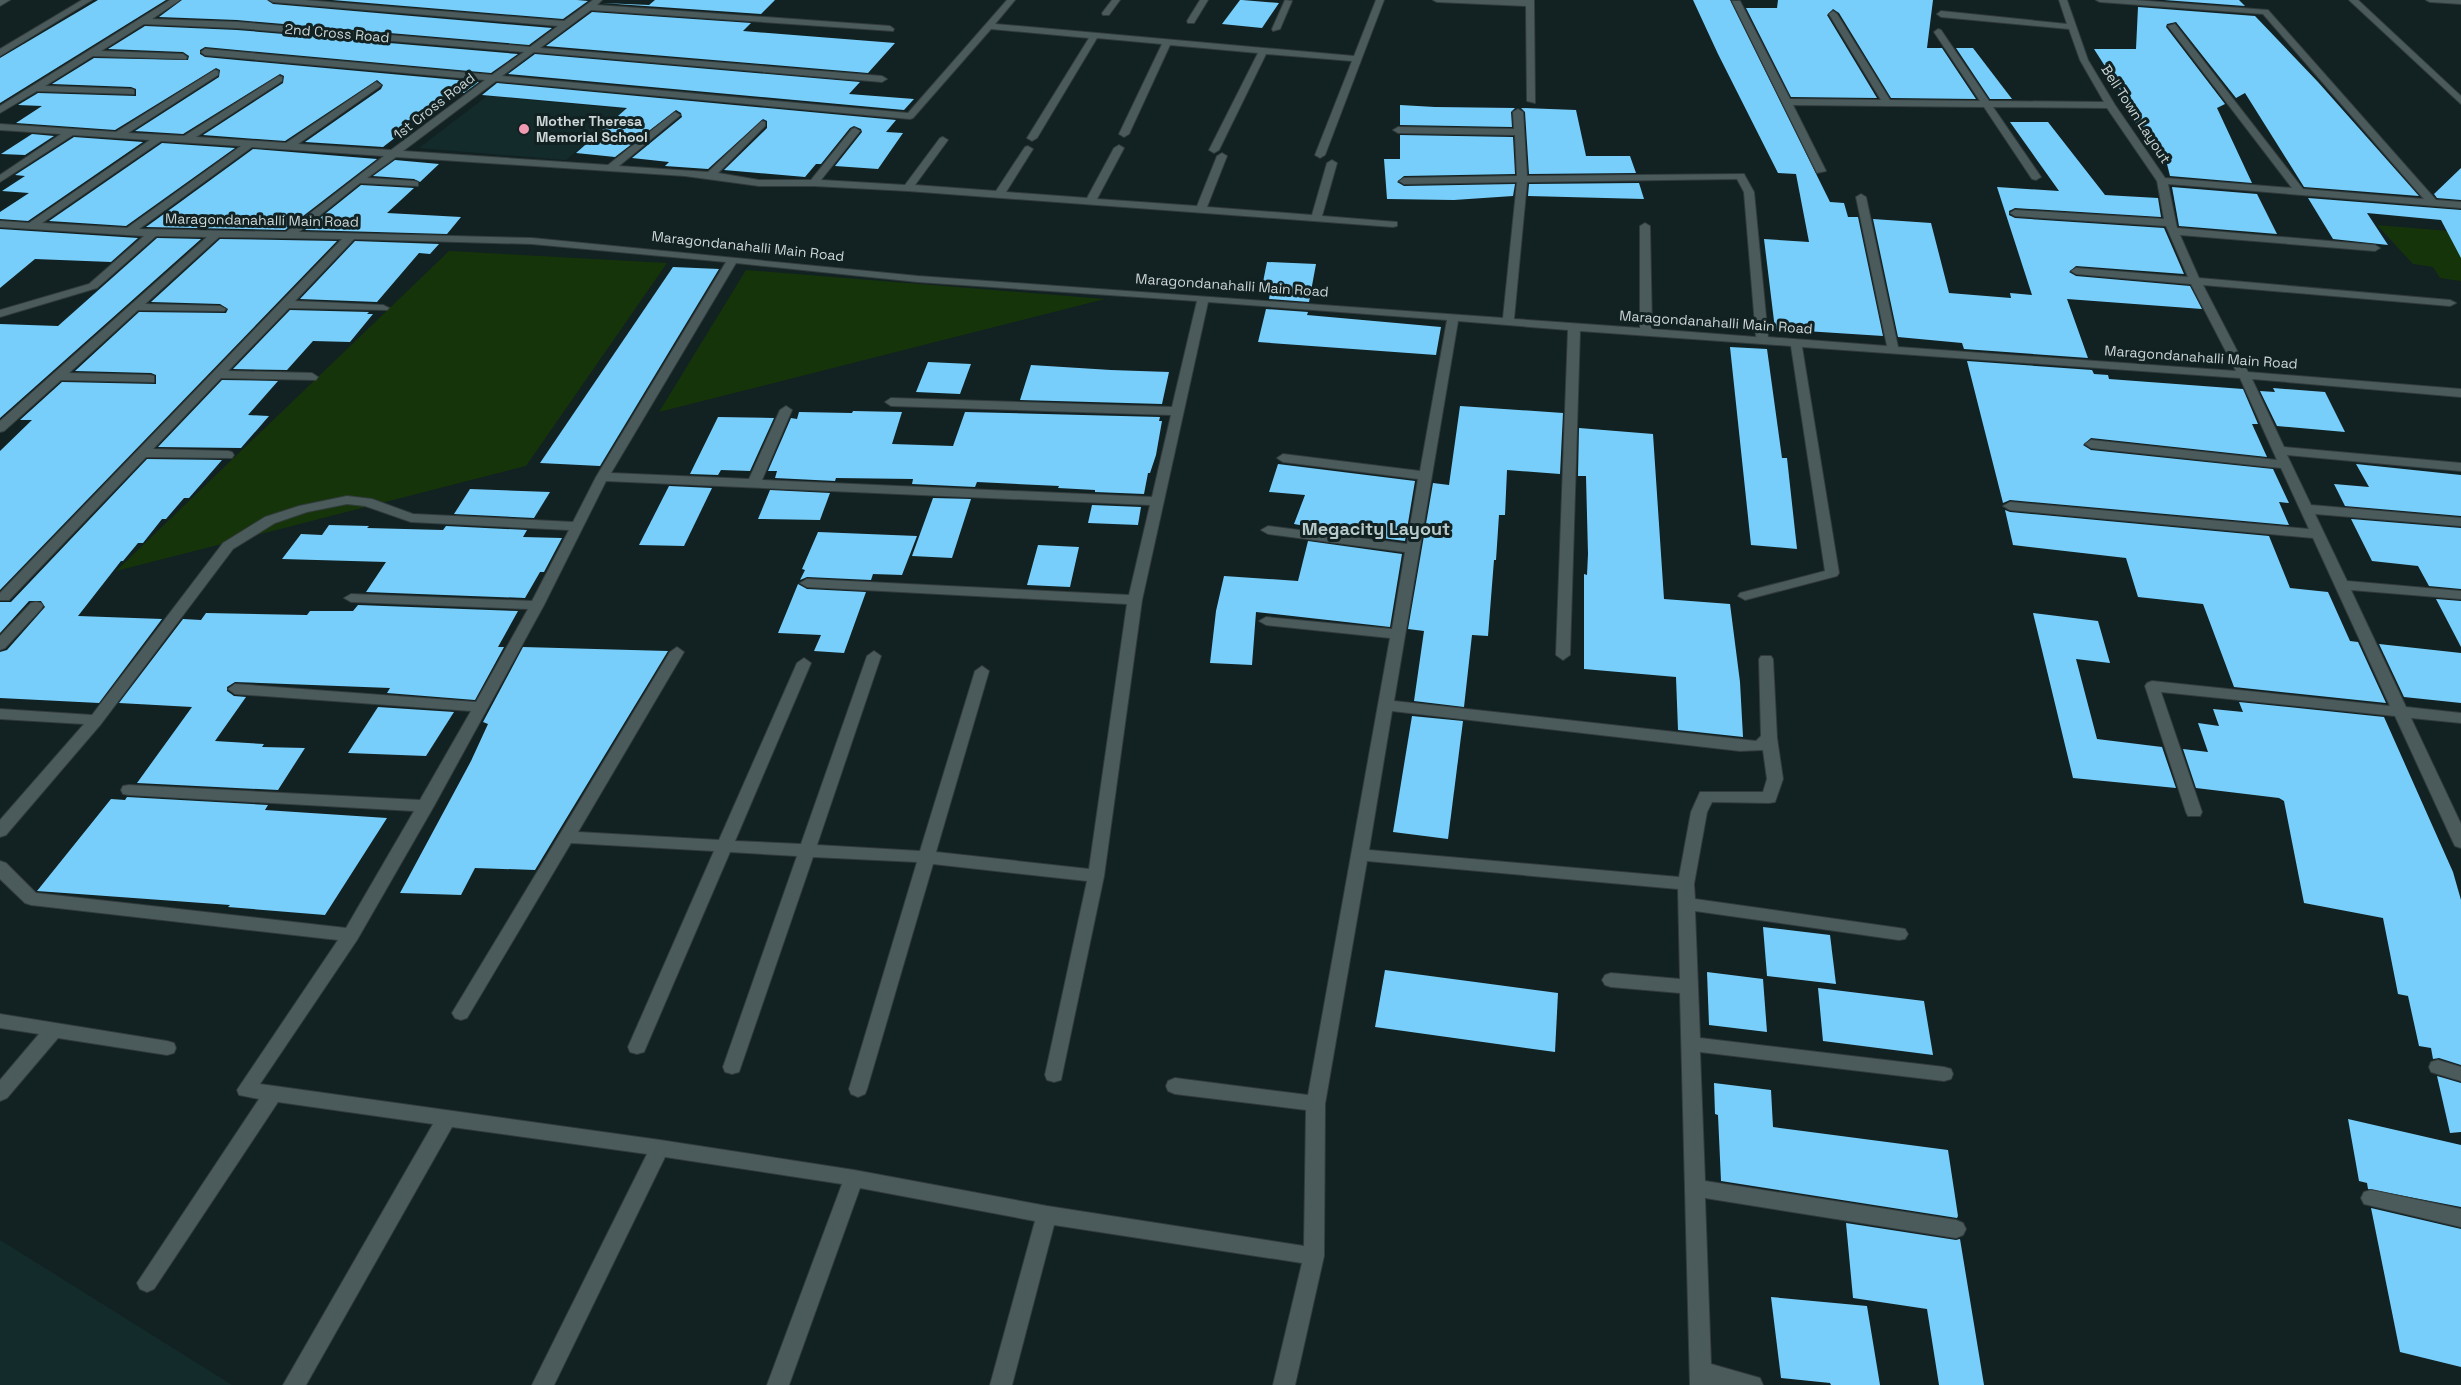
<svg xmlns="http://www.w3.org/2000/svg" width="2461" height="1385" font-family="'Space Grotesk',sans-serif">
<rect width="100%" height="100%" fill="#122122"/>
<g fill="#142b2c">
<polygon points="487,96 626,109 566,160 419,148"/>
<polygon points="0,1240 232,1385 0,1385"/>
</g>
<g fill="#16340a">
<polygon points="2377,225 2461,232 2461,281 2440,278 2433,267 2413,264"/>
<polygon points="449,251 667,263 526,466 116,571"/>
<polygon points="746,270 1105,299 659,412"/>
</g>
<g fill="#78cefb">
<polygon points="98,0 166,0 0,103 0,58"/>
<polygon points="182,0 267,0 273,4 552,28 529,45 237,20 159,17"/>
<polygon points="332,0 577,0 588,1 563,19"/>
<polygon points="655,0 775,0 761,14 602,3 649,5"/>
<polygon points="1240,0 1242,0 1279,3 1262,28 1222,24"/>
<polygon points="1693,0 1730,0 1830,202 1844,203 1848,217 1858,217 1883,336 1775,329 1764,239 1809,242 1796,174 1778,173 1718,54"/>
<polygon points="1778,0 1933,0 1927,48 1942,48 1976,99 1891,98 1839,13 1833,9 1827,15 1877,98 1791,97 1746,8 1777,8"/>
<polygon points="2164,0 2239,0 2245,6"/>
<polygon points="2138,7 2255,16 2318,82 2419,196 2304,187 2245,93 2236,98 2176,22 2167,24 2166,27 2225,104 2217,108 2252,183 2170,176 2165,156 2151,135 2143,135 2120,99 2126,99 2094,49 2136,49"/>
<polygon points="592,12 751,23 743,31 895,43 868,73 546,46"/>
<polygon points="145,26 237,30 518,54 491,73 205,47 200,50 200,54 205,57 479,82 464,93 458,93 447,100 444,100 383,147 305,142 381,89 383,85 377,80 285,141 203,135 283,83 284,76 280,74 183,134 135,131 219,77 220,70 216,68 115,130 16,123 42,106 18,105 38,93 136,96 136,89 131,87 52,84 94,58 188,60 189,56 183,52 108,49"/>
<polygon points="1956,48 1973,48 2012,99 1990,99"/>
<polygon points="535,54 860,82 849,94 914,99 904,110 508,74"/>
<polygon points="497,83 896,120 886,132 903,133 878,169 835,166 862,132 861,129 854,126 850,128 821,164 816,164 805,177 724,170 767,128 767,121 763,119 708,169 665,166 669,162 632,158 682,117 681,113 676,110 615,157 576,153 627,108 482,95"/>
<polygon points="1400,105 1435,107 1515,108 1511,112 1512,127 1400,125"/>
<polygon points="1521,108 1576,110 1586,156 1630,156 1636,173 1529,174 1525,112"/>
<polygon points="2010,122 2048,122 2105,195 2158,198 2161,217 2015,208 2009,211 2009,215 2015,218 2164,228 2184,274 2076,266 2069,272 2076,276 2190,286 2202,309 2067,299 2088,358 1964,349 1962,343 1898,337 1873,219 1931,223 1949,293 2011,298 2010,293 2032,295 1997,187 2059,191"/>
<polygon points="32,134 54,136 25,155 1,154"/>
<polygon points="1400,135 1513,137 1515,174 1404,176 1397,182 1404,186 1515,184 1513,196 1454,200 1387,199 1384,159 1400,159"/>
<polygon points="74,137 143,142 28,221 0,219 0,212 29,193 2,191 25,176 15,175"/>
<polygon points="162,143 235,148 126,226 49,221"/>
<polygon points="253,149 377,159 285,230 146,227"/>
<polygon points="395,160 439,164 420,182 414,179 373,176"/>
<polygon points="2461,168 2461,200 2437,198 2434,194"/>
<polygon points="1639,183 1644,199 1528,196 1529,184"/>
<polygon points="361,185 414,188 387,213 461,217 447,234 305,230"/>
<polygon points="2172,187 2257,194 2277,234 2179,226"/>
<polygon points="2308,198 2461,210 2461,258 2441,220 2367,213 2388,245 2333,239"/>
<polygon points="0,229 138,238 111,262 35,259 0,288"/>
<polygon points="157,238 201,239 0,418 0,324 58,326"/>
<polygon points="220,239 337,241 0,590 0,451 32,420 20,420 62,382 156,384 156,375 151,373 75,371 139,312 226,313 228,309 220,304 151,302"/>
<polygon points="355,241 439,244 430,254 419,253 377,302 300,299"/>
<polygon points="1267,262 1316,264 1309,302 1269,299 1270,292 1261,292"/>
<polygon points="673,267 719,269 600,466 540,463"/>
<polygon points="1266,309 1308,312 1307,315 1441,327 1436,355 1258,342"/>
<polygon points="290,310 369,312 367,314 373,314 350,342 313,341 287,370 233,369"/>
<polygon points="1730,347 1767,349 1782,458 1787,458 1797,549 1751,545"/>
<polygon points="1967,361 2092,370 2094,374 2108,375 2109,379 2243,389 2258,424 2252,424 2267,457 2091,438 2083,445 2091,450 2273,469 2289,503 2279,502 2289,525 2010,500 2003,503"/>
<polygon points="928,362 971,364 960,394 916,392"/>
<polygon points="1031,365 1111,370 1169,372 1162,404 1020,400"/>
<polygon points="222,380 278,381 248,415 269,416 241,448 158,447"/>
<polygon points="2273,388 2325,392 2345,432 2277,426 2260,391 2275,392"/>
<polygon points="1460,406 1563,413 1560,474 1507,470 1505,515 1499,515 1496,560 1494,560 1488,636 1472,635 1464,707 1414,701 1424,631 1408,629 1433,483 1449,485"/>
<polygon points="853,411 902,412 892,444 953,446 965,412 1160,417 1159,421 1162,421 1156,455 1150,473 1148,473 1144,494 1095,492 1095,490 1058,488 1059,486 977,482 975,487 912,484 913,479 836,478 835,481 775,478 777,471 768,471 791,418 797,419 799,412 852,413"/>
<polygon points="718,417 774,418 750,471 721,470 718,475 690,474"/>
<polygon points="1579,428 1653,434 1664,599 1730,604 1740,682 1743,737 1678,730 1676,677 1584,669 1584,574 1587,575 1588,554 1586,476 1578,476"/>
<polygon points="147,459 222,460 189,498 184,498 166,519 162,519 143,543 138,543 123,561 121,561 78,616 162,619 99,703 0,698 0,652 7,650 45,607 41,601 29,601 0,633 0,602 11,602"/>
<polygon points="1278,464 1415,481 1405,541 1311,529 1311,527 1294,524 1305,495 1269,492"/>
<polygon points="2356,464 2461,475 2461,516 2345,506 2334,484 2369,487"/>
<polygon points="669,486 712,488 684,546 639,545"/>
<polygon points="470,489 550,492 534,518 454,514"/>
<polygon points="770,490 830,493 820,520 758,519"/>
<polygon points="933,498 971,499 952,558 912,556"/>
<polygon points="1092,505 1141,507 1138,525 1088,523"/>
<polygon points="2005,510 2010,512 2269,536 2290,588 2328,592 2350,641 2358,642 2386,703 2234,687 2203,604 2138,597 2126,558 2013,545"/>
<polygon points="2351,519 2461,528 2461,589 2429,586 2418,566 2372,561"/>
<polygon points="329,525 369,526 367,528 443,530 446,526 527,530 523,537 562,538 544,572 540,572 525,598 366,592 386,562 282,559 301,534 322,535"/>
<polygon points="818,532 917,536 902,575 873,574 871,580 807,577 800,580 805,570 802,569"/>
<polygon points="1308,541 1402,554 1390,627 1256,612 1252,665 1210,663 1216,611 1224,576 1298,581"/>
<polygon points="1038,545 1079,547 1070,587 1027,585"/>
<polygon points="798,584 807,589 866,592 844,653 814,651 821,635 778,633"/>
<polygon points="2436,599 2461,601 2461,647"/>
<polygon points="358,605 518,611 498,647 504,647 475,700 387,693 390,688 235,682 227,687 227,691 234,696 246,697 215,741 264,744 262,747 305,748 278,790 137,783 192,707 119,703 183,619 201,620 206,613 307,615 310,611 353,611"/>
<polygon points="2033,613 2098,621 2110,663 2076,659 2097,739 2162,747 2176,788 2073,778"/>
<polygon points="2379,644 2461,653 2461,703 2404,697"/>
<polygon points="523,647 668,651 535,870 475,868 461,895 400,893 471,761 488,724 483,722"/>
<polygon points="2239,702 2384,717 2453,872 2461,900 2461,1065 2439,1058 2433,1059 2431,1048 2419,1046 2408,996 2398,994 2383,918 2304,903 2284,801 2279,798 2196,788 2183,749 2208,752 2198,723 2219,726 2213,709 2243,712"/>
<polygon points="378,707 454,712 426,756 348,753"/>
<polygon points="1412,716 1463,721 1448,839 1393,832"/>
<polygon points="127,797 268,805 265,810 387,818 325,915 228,907 230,905 37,891 111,799 125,800"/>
<polygon points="1763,927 1830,935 1836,984 1767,976"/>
<polygon points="1385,970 1558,993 1555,1052 1375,1027"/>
<polygon points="1707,972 1763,979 1767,1032 1709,1025"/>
<polygon points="1818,988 1924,1001 1933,1055 1823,1041"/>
<polygon points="2437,1076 2461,1083 2461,1132 2450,1133"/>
<polygon points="1714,1083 1771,1090 1773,1127 1948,1150 1958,1216 1957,1218 1721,1181 1718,1115 1715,1114"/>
<polygon points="2348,1119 2461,1145 2461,1207 2368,1189 2367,1183 2359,1181"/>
<polygon points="2371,1208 2461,1229 2461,1367 2400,1352"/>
<polygon points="1846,1223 1956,1240 1960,1239 1984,1385 1939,1385 1927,1309 1853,1298"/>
<polygon points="1771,1297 1867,1306 1880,1385 1831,1385 1830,1383 1781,1378"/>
</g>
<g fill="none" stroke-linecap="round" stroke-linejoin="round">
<g stroke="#323b3c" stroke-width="2">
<g id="minor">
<polygon points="0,0 10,0 0,6"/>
<polygon points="82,0 92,0 0,56 0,49"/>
<path d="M170 0H180L152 19 237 22 530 47 558 26 273 2 269 0H304L564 21 593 0H602L597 5 890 26 894 29 893 31 591 10 540 48 882 76 887 79 882 82 534 52 502 76 908 113 1007 0H1015L995 24 1354 56 1376 0H1384L1325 155 1320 158 1315 155 1352 61 1266 54 1219 150 1214 153 1209 150 1258 53 1170 45 1129 134 1124 137 1119 134 1162 44 1097 38 1037 138 1032 141 1027 138 1089 38 991 29 913 118 910 119 496 81 403 151 608 165 675 112 680 115 678 117 619 166 708 172 762 121 765 122V126L718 173 759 180H811L852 129 855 128 860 131 821 180 905 185 940 138 943 137 948 140 915 185 996 191 1025 147 1028 146 1033 149 1006 192 1087 198 1114 148 1119 145 1124 148 1097 199 1197 206 1217 156 1222 153 1227 156 1207 207 1312 215 1327 163 1332 160 1337 163 1322 216 1397 222V226L1393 227 908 191 814 186H759L685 176 396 157 367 178 414 181 418 182V186L360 183 299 232 532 238 918 276 1503 318 1517 182 1404 184 1399 181 1404 178 1517 176 1515 135 1398 133 1393 130 1398 127 1514 129 1513 112 1518 109 1523 112 1527 176 1744 174 1754 192 1768 337 1887 346 1856 197 1861 194 1866 197 1898 347 2236 371 2191 284 2076 274 2071 271 2076 268 2188 277 2166 226 2015 216 2010 213 2015 210 2164 219 2157 181 2107 108 1993 107 2041 177 2036 180 2032 179 1984 107 1793 105 1826 171 1817 173 1732 1H1740L1790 99 1881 100 1829 14 1833 11 1837 14 1890 100 1980 101 1934 32 1938 29 1941 30 1989 101 2104 102 2080 60 2069 29 1941 17 1937 14 1941 11 2067 24 2059 0H2067L2088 60 2115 105 2165 178 2292 188 2168 26 2175 24 2303 189 2424 199 2263 14 2100 2 2096 0H2134L2268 10 2436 200 2461 202V208L2168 184 2177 228 2375 245 2380 248 2375 251 2180 235 2199 278 2450 300 2456 303 2450 306 2203 285 2248 372 2461 389V397L2252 379 2284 447 2461 463V471L2287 455 2311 505 2461 518V526L2315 514 2347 581 2461 591V599L2351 590 2406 707 2461 713V723L2411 718 2461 824V848L2455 846 2453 842 2395 716 2161 692 2202 812 2200 816H2188L2186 812 2145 686 2147 683 2152 681 2390 706 2313 538 2010 510 2003 506 2010 502 2309 529 2281 468 2091 448 2085 444 2091 440 2277 460 2240 378 1802 347 1839 573 1837 576 1745 600 1738 596 1740 593 1825 571 1791 346 1580 331 1570 655 1563 660 1556 655 1568 330 1458 321 1394 701 1756 741 1761 736 1759 659 1761 656H1771L1773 659 1777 738 1783 779 1775 802 1769 803 1712 802 1707 812 1694 884 1695 899 1899 928 1905 929 1908 934 1905 939 1899 940 1695 911 1700 1038 1944 1067 1951 1069 1953 1074 1951 1079 1944 1081 1700 1052 1705 1181 1956 1220 1963 1223 1966 1229 1963 1235 1956 1238 1705 1198 1711 1364 1760 1378 1763 1385H1690L1680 993 1611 987 1605 985 1602 980 1605 975 1611 973 1680 979 1678 889 1367 861 1325 1104 1324 1256 1295 1385H1273L1302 1263 1054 1225 1012 1385H990L1035 1221 860 1188 789 1385H767L842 1184 665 1157 554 1385H532L647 1154 452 1127 306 1385H283L433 1124 278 1102 154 1289 147 1292 140 1289 137 1283 259 1099 239 1095 237 1090 338 940 31 905 25 903 0 879V861L6 863 36 893 346 928 414 811 129 795 123 794 121 790 123 786 129 785 420 800 471 711 235 694 228 689 235 684 476 702 528 609 351 602 344 598 351 594 532 601 569 530 411 522 365 506 347 504 307 512 275 523 233 549 101 724 6 835 0 837V820L84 724 0 719V709L92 715 223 543 265 517 299 506 347 496 372 499 413 514 573 522 596 477 726 262 532 244 354 239 295 301 383 305 389 308 387 310 289 308 228 371 312 373 318 377 316 380 221 378 153 449 228 451 232 452 234 455 232 458 146 457 9 600H0V593L342 239 219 237 145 304 220 306 226 309 224 311 138 310 69 373 150 375 154 376V382L61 380 4 431 0 432V421L207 237 156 236 97 288 0 317V310L89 284 144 236 0 227V221L29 223 150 140 73 135 0 182V175L61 134 0 130V124L116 132 215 70 218 71V75L128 133 184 136 279 76 282 77V81L196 137 286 143 376 82 381 85 379 87 298 144 391 150 485 80 205 55 201 52 205 49 492 75 524 52 237 28 144 24 101 51 183 54 187 57 186 59 93 56 45 86 131 89 134 90V94L37 91 0 113V106ZM161 141 241 146 127 228 42 223ZM252 147 384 156 286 232 139 229ZM1737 179 1744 192 1756 337 1652 329 1650 226 1645 223 1640 226V328L1514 319 1527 182ZM736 263 918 282 1197 301 1172 407 891 398 885 402 891 406 1171 415 1152 497 762 480 792 410 786 406 780 410 749 479 611 473ZM1208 302 1447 320 1420 471 1283 454 1277 458 1283 462 1418 479 1407 544 1268 526 1261 530 1268 534 1405 552 1392 629 1266 617 1259 621 1266 625 1390 638 1308 1095 1175 1078 1168 1081 1166 1086 1168 1091 1175 1094 1306 1110 1304 1246 1047 1206 854 1170 660 1140 260 1084 357 940 434 806 544 605 606 481 1150 505 1129 595 807 579 800 583 807 587 1127 604 1089 869 936 852 989 671 982 666 975 671 920 851 817 845 881 656 874 651 867 656 801 844 735 841 811 663 804 658 797 663 719 840 578 832 684 652 677 647 670 652 455 1008 452 1013 455 1018 461 1020 467 1018 571 843 714 851 628 1047 630 1052 637 1054 644 1052 730 852 797 856 723 1067 725 1072 732 1074 739 1072 813 857 917 862 849 1089 851 1094 858 1097 865 1094 867 1089 933 864 1087 881 1045 1075 1047 1080 1054 1082 1061 1080 1104 876 1142 600ZM1392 711 1740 751 1763 750 1767 779 1763 792H1700L1691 812 1679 877 1369 850Z"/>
<polygon points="1112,0 1120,0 1109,15 1103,15 1102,13"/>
<polygon points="1200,0 1208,0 1194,23 1188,23 1187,21"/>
<polygon points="1285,0 1292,1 1280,29 1273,31 1272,29"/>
<polygon points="1433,0 1534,0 1535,103 1527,101 1526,6 1437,2"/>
<polygon points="2349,0 2358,0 2461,96 2461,104"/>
<polygon points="2426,0 2461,0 2461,4 2430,2"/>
<polygon points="36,602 41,603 43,606 41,609 5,648 0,650 0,636 31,603"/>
<polygon points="0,1014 167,1041 174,1043 176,1048 174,1053 167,1055 58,1038 7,1098 0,1101 0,1080 39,1034 0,1028"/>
<polygon points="2438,1060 2461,1067 2461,1081 2431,1072 2429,1067 2431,1062"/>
<polygon points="2371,1190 2461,1209 2461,1227 2364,1204 2361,1198 2364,1192"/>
</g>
</g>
<use href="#minor" fill="#4b5b5c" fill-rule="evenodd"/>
</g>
<circle fill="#f19ab4" stroke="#122122" stroke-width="2" cx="524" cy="129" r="6"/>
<g text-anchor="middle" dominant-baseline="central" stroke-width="6" stroke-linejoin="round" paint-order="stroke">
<g font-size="14" fill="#ced7d8" stroke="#122122">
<text transform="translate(337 33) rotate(5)">2nd Cross Road</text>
<text transform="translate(434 106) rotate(-38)">1st Cross Road</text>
<text transform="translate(2136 114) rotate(57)">Bell Town Layout</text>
<text transform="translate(262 220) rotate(1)">Maragondanahalli Main Road</text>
<text transform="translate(748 246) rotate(6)">Maragondanahalli Main Road</text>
<text transform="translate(1232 285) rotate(4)">Maragondanahalli Main Road</text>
<text transform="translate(1716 322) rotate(4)">Maragondanahalli Main Road</text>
<text transform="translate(2201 357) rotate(4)">Maragondanahalli Main Road</text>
</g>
<g font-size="14" font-weight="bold" fill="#ced7d8" stroke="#122122" text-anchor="start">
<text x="536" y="121">Mother Theresa<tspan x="536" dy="16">Memorial School</tspan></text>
</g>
<g font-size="18" font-weight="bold" fill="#b8cacb" stroke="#122122">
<text x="1376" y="528">Megacity Layout</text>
</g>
</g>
</svg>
